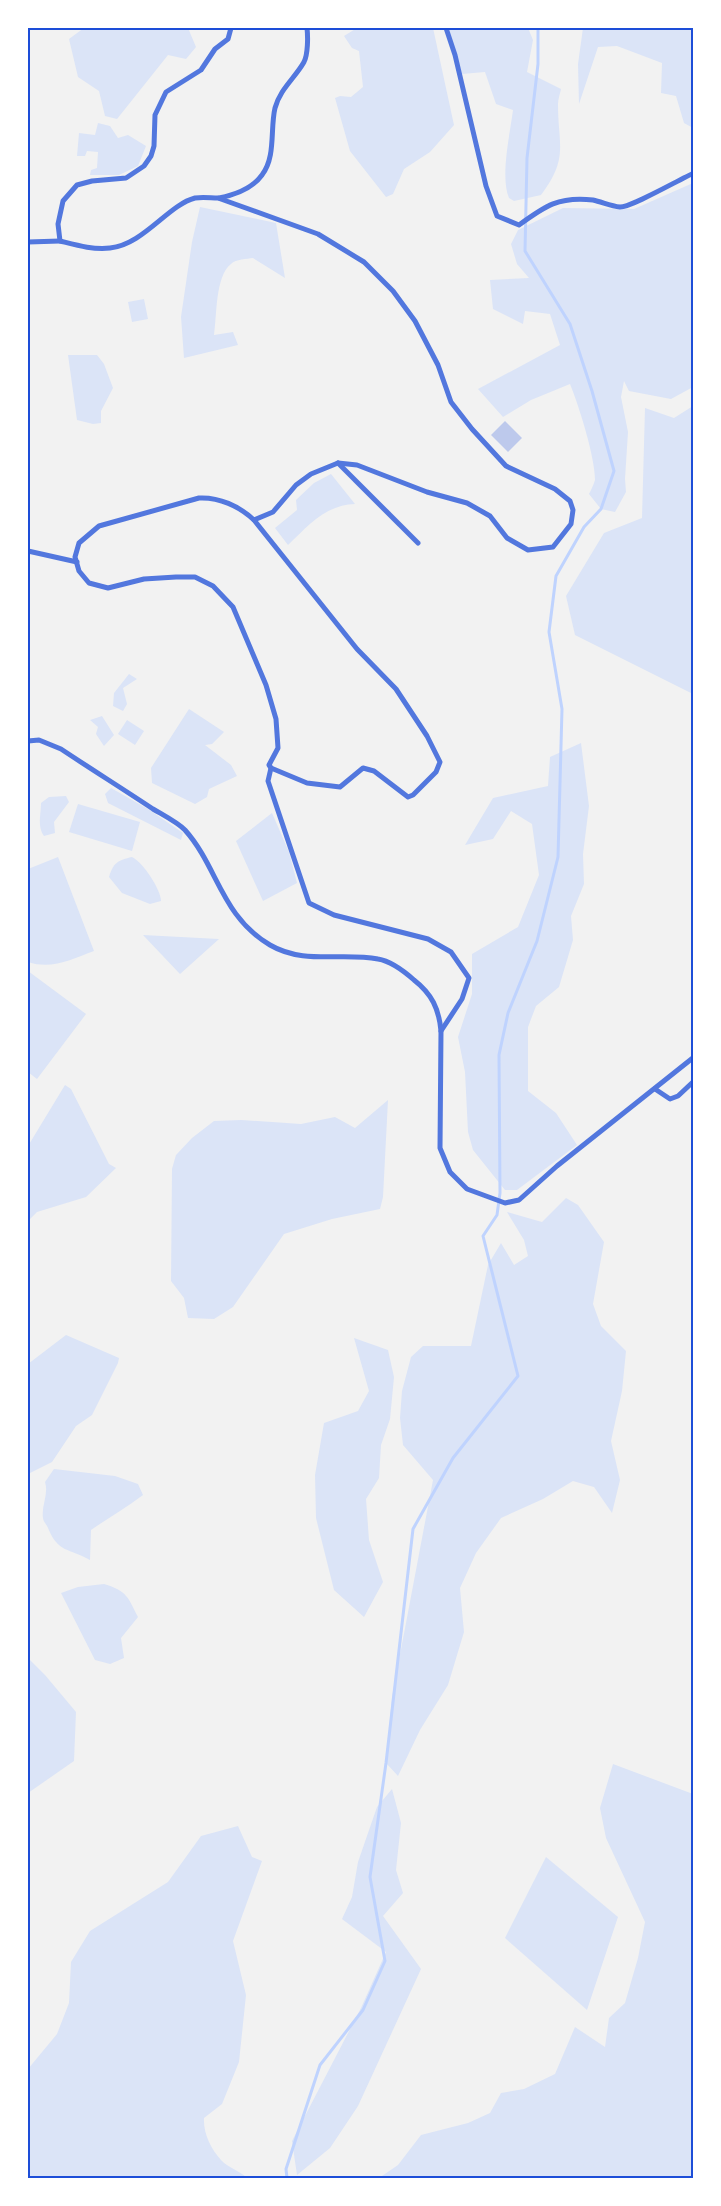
<svg xmlns="http://www.w3.org/2000/svg" width="721" height="2206" font-family="Overpass,sans-serif">
<rect width="100%" height="100%" fill="#f2f2f2"/>
<g fill="#dbe4f7">
<polygon points="84,28 188,28 196,47 186,59 168,55 117,119 105,116 99,91 78,77 69,39"/>
<polygon points="357,28 433,28 454,125 430,152 404,169 393,194 386,197 350,151 335,98 340,96 351,97 363,87 359,51 352,48 344,36"/>
<path d="M453 28H528L533 40 527 72 561 89C560 94 558 99 558 104 558 145 569 158 541 195L514 201 509 198C500 177 510 134 513 110L496 104 485 72 462 74 449 29Z"/>
<polygon points="583,28 693,28 693,128 684,123 676,96 661,93 662,63 617,46 598,47 579,104 578,64"/>
<polygon points="98,123 110,126 118,138 128,135 146,146 138,166 119,175 90,175 91,170 97,168 98,152 87,151 85,156 77,156 79,133 95,135"/>
<path d="M693 183V387L671 399 629 391 624 381 621 397 628 432 625 479 626 492 615 512 601 509 589 494C591 490 594 484 595 480 595 457 579 406 570 384L531 400 503 417 478 389 560 345 550 314 525 311 523 324 493 309 490 280 529 278 517 264 511 244 518 230 563 208 634 209Z"/>
<path d="M200 207 276 223 285 278 253 258C247 259 236 259 231 264 215 276 217 317 214 335L233 332 238 345 184 358 181 317 192 242Z"/>
<polygon points="144,299 148,319 132,322 128,302"/>
<polygon points="68,355 97,355 104,364 113,388 101,411 101,423 93,424 77,420"/>
<polygon points="693,406 693,694 575,635 566,596 604,533 642,518 645,408 674,418"/>
<path d="M331 474 355 504C325 505 308 526 288 545L275 528 297 510 296 500 314 483Z"/>
<polygon points="129,674 137,679 123,688 127,704 123,711 113,706 114,693"/>
<polygon points="189,709 224,732 212,744 205,745 231,765 237,776 209,789 207,797 195,804 152,783 151,768"/>
<polygon points="102,716 114,735 104,746 96,734 98,727 90,720"/>
<polygon points="127,720 144,731 135,745 118,734"/>
<polygon points="581,743 589,806 583,854 584,884 571,916 573,940 559,987 536,1006 528,1027 528,1091 556,1113 577,1145 517,1190 505,1190 473,1150 468,1132 465,1072 458,1037 472,994 472,954 518,927 539,875 532,824 511,811 493,839 465,845 493,798 548,786 550,757"/>
<polygon points="111,788 148,809 183,833 181,840 108,803 105,794"/>
<path d="M66 796 69 802 54 822 55 833 44 836C37 827 41 814 41 803L49 797Z"/>
<polygon points="78,804 140,822 132,851 69,832"/>
<polygon points="272,813 289,852 297,883 263,901 236,841"/>
<path d="M58 857 94 951C72 959 52 970 28 962V869Z"/>
<path d="M132 857C143 862 161 890 161 901L150 904 122 893 109 877C113 863 118 860 132 857Z"/>
<polygon points="143,935 219,939 180,974"/>
<polygon points="28,971 86,1014 37,1079 28,1072"/>
<polygon points="65,1085 71,1089 109,1164 116,1168 86,1197 37,1212 28,1221 28,1146"/>
<polygon points="388,1100 383,1197 380,1209 332,1219 284,1234 233,1307 214,1319 188,1318 184,1298 171,1281 172,1169 176,1155 192,1138 214,1121 241,1120 301,1124 335,1117 355,1128"/>
<polygon points="566,1198 578,1205 604,1242 593,1304 601,1326 626,1351 622,1391 611,1441 620,1480 612,1513 594,1487 573,1481 543,1499 501,1518 476,1553 460,1588 464,1632 448,1685 420,1730 398,1776 386,1763 392,1697 433,1480 403,1445 400,1418 402,1391 411,1357 423,1346 471,1346 488,1265 501,1243 514,1265 528,1256 524,1240 507,1212 542,1222"/>
<polygon points="66,1335 119,1358 118,1363 92,1415 76,1426 52,1462 28,1474 28,1364"/>
<polygon points="354,1338 388,1350 394,1377 390,1419 381,1445 379,1478 366,1499 369,1540 383,1582 364,1617 334,1590 316,1518 315,1475 324,1423 358,1411 369,1391"/>
<path d="M54 1469 115 1476 138 1484 143 1495C126 1508 108 1518 91 1530L90 1560C69 1548 58 1553 48 1528 47 1525 43 1521 43 1518 41 1506 49 1494 45 1482Z"/>
<path d="M104 1584C127 1591 128 1597 138 1617L121 1638 124 1658 110 1664 95 1660 61 1593 78 1587Z"/>
<polygon points="28,1658 45,1675 76,1712 74,1761 28,1793"/>
<polygon points="613,1764 693,1794 693,2178 379,2178 398,2165 421,2135 468,2123 490,2113 501,2093 524,2089 555,2074 575,2027 605,2047 609,2018 625,2003 638,1958 645,1922 606,1838 600,1808"/>
<polygon points="392,1789 401,1823 396,1870 403,1893 383,1916 421,1969 358,2106 330,2148 297,2175 292,2141 361,2008 386,1952 342,1919 352,1897 358,1862 377,1807"/>
<path d="M238 1826 252 1857 262 1861 233 1941 246 1995 239 2062 222 2104 204 2118C203 2133 211 2149 221 2160 228 2168 239 2170 247 2178H28V2069L57 2034 69 2003 71 1962 90 1931 168 1882 201 1836Z"/>
<polygon points="546,1857 618,1917 587,2010 505,1938"/>
</g>
<g fill="none" stroke-linecap="round" stroke-linejoin="round">
<polyline stroke="#bfd3fe" stroke-width="3" points="287,2178 286,2169 320,2065 363,2010 385,1961 370,1877 386,1763 413,1529 453,1458 518,1376 483,1236 497,1215 500,1193 499,1055 508,1013 537,941 558,857 562,709 549,632 556,576 584,527 601,509 614,471 592,391 570,324 525,251 527,158 538,64 538,28"/>
</g>
<polygon fill="#bdc9ec" points="505,421 522,438 508,452 491,435"/>
<g fill="none" stroke-linecap="round" stroke-linejoin="round">
<g stroke="#5277de" stroke-width="5">
<path d="M231 28 228 39 215 49 201 70 166 92 155 115 154 146 151 156 144 166 126 178 92 181 77 185 63 201 58 224 60 241C76 245 93 250 110 248 143 245 168 205 195 198 203 197 211 198 218 198L318 234 364 262 393 291 415 321 438 365 451 402 472 429 506 466 555 489 570 501 573 510 571 524 553 547 528 550 507 538 490 516 467 503 427 492 357 465 338 463 311 474 296 485 273 512 254 520C239 506 219 497 199 498L99 526 79 543 75 557 79 571 89 583 108 588 144 579 176 577H195L213 586 233 607 266 685 276 719 278 748 269 765 271 768 268 781 309 903 334 915 428 939 451 952 469 978 462 999 441 1031"/>
<path d="M446 28 455 55 486 186 497 216 519 225C545 206 559 196 593 200 602 202 611 206 620 207 632 207 680 179 694 173"/>
<path d="M219 198C234 195 252 189 262 175 276 157 270 129 275 108 280 89 295 78 304 62 308 54 308 37 307 28"/>
<polyline points="28,242 60,241"/>
<polyline points="338,463 418,543"/>
<polyline points="254,520 357,649 396,689 427,736 440,762 436,772 413,795 408,797 374,771 363,768 340,787 307,783 271,768"/>
<polyline points="28,551 77,562"/>
<path d="M28 741 39 740 61 749C91 769 123 789 153 809 163 815 177 822 185 830 218 867 221 916 270 945 304 965 342 952 378 959 390 961 405 972 414 980 432 994 439 1009 441 1031L440 1148 450 1172 467 1189 505 1203 519 1200 557 1166 694 1057"/>
<polyline points="655,1089 670,1099 678,1096 694,1081"/>
</g>
</g>
<rect width="721" height="2206" fill="none" stroke="#ffffff" stroke-width="58"/>
<rect x="29" y="29" width="663" height="2148" fill="none" stroke="#1d4ed8" stroke-width="2"/>
</svg>
